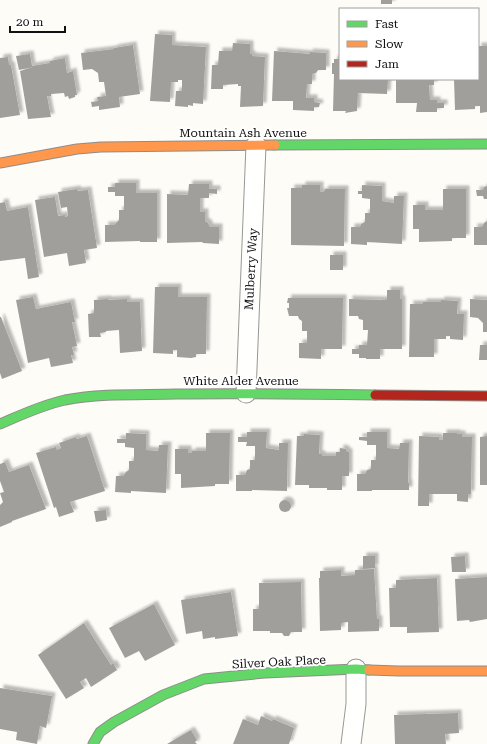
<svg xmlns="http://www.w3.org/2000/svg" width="487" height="744" font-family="'Roboto Serif',serif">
<defs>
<filter id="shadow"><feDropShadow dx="3.5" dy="-3.5" stdDeviation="1" flood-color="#0004"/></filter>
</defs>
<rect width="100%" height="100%" fill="#fdfcf7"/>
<g fill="#a19f9c" filter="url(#shadow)">
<rect x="381" y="0" width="11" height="4"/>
<polygon points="155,34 172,35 172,45 206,47 203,104 193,103 193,106 188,105 188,107 175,106 176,91 182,91 182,80 178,80 178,82 171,82 170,102 150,101"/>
<polygon points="233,43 250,44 250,54 252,54 252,56 265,57 263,106 240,107 241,86 238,86 238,84 223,85 223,89 211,89 212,65 218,65 219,51 232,51"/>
<polygon points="133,45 140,94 119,97 120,107 99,110 99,106 92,107 91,102 98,101 97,97 106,96 104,82 99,82 98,73 92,69 83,70 81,53 114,49 114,48"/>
<polygon points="478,46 487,46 487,112 480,113 480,106 475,106 475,109 455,110 454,79 478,79"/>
<polygon points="274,51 310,54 309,52 326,53 326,70 318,70 316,73 312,74 312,84 307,84 306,98 314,98 314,102 320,103 319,107 314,107 314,111 293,110 293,101 272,101"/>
<polygon points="30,54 32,66 50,63 50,61 65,58 67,73 73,71 77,95 75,95 75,97 69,99 68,96 65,97 64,93 51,94 51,96 47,96 51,117 28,119 20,71 33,67 19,70 16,56"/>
<polygon points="8,57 9,65 11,65 20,115 0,118 0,58"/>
<polygon points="334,59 340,59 340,79 388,79 387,94 358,93 357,111 345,113 346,111 333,111 334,74 332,74 332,63 334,63"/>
<polygon points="396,79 434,79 434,85 429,85 430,100 437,100 437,103 444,103 444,108 437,108 437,112 416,112 417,103 396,103"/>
<polygon points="115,183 136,183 136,193 157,193 157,242 140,242 140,241 105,242 105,225 114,225 119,220 119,210 124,210 124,196 115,196 115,192 108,192 108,187 115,187"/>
<polygon points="189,184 209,184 209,189 217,189 217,194 209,193 209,198 200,198 200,212 205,212 205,221 208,223 210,227 219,227 219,244 203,243 202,242 167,243 167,194 188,195"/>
<polygon points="302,185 320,185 320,192 324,192 325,189 345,189 344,246 291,245 291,188 302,188"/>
<polygon points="362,185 382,186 382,201 394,203 394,196 404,196 402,244 367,242 367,245 351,244 351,227 360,227 361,224 365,222 365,213 370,213 370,199 362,198 362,194 358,194 358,191 362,191"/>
<polygon points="487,186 487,199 484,199 483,196 477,196 476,190 483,190 484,187"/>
<polygon points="77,189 78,191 88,190 97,248 84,250 86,263 69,266 67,253 44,257 35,200 55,197 58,216 65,215 65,217 68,216 67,207 61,208 58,192"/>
<polygon points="443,189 466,189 466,238 452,238 452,241 419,242 419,229 413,229 413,205 425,205 425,210 443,210"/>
<polygon points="5,202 7,211 28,207 39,277 28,279 25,258 0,261 0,203"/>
<polygon points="487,221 487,245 474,245 474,227 482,227 484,223"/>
<rect x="330" y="255" width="13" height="15"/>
<polygon points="155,287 178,287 178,297 207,297 206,354 196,354 196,357 191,358 177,357 177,350 173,350 173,354 153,353"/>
<polygon points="387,290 400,290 400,299 402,299 402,349 380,349 380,359 366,359 366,358 359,358 359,354 352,354 352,349 359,349 359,345 367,345 368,330 363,330 363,320 359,319 358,316 349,316 349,299 384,300 387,299"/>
<polygon points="33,297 36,309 71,302 75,322 72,322 77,346 72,347 74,355 71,355 73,363 51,367 49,358 28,363 16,300"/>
<polygon points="288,298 343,298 342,349 321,349 321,359 299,358 299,343 307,343 307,331 302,331 302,321 299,319 298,316 289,316 287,308 289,308 289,303 287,303"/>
<polygon points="108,299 108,300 127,299 127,302 140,302 142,351 120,353 119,330 106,331 106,332 100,333 101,337 89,337 88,314 94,313 94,300"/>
<polygon points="470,299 487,300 487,332 483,332 483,323 478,318 470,317"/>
<polygon points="441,300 458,301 457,314 464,314 463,340 450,339 450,336 446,336 446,339 434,339 434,357 409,357 410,304 423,304 423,302 441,302"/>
<polygon points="0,317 1,317 22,371 2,379 0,373"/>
<polygon points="480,345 487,345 487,360 479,360"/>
<polygon points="247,432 267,432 266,448 279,450 279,443 288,443 287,491 252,490 252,491 236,491 236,475 245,475 247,470 250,469 250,460 255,460 255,446 246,446 247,442 238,442 238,437 247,437"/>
<polygon points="367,432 387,432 387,448 399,449 400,443 409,443 408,483 409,483 409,490 372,490 372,491 357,491 357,474 365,474 367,470 371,469 371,460 376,460 376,445 367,445 367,441 359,440 359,437 367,437"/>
<polygon points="126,433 146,434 146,450 158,451 159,445 168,445 166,493 131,491 131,493 115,492 116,476 123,476 126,472 129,470 129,461 134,461 134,448 125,447 125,443 117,443 117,439 126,439"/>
<polygon points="206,433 230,433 229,484 215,484 215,486 181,488 181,474 175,474 175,449 188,449 188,453 192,453 192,451 206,451"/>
<polygon points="443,433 457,433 457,434 462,434 462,437 472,437 471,494 468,494 468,502 457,501 457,494 429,494 429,506 418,506 419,436 439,437 439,440 443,440"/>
<polygon points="304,434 320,435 319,454 322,454 322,456 336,456 336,452 340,452 340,448 346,449 346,451 349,452 349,476 342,476 342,490 327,490 327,488 309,488 309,485 295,485 297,436 304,436"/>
<polygon points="87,436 105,491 70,502 74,512 59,517 56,507 54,508 36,453 56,447 57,450 61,448 59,443 76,437 77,439"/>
<polygon points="487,436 487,485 480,485 480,437"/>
<polygon points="5,462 9,472 29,465 46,509 12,521 12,522 0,527 0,505 3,502 0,493 4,492 0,481 0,464"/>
<circle cx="285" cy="506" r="6"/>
<polygon points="106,510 107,520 96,522 94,511"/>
<polygon points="363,556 375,556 375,568 363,569"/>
<polygon points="465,556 466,572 452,572 451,557"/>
<polygon points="374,569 377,619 379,619 379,631 348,632 348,622 341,623 341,630 320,631 319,578 320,578 320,571 341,570 341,576 355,575 355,570"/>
<polygon points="487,577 487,619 470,622 469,620 457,621 455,579"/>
<polygon points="437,578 439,632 407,633 407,627 390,627 389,588 396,588 396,580"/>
<polygon points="301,582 302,632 291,632 289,636 284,636 282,633 270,633 270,631 253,631 253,609 259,609 259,583"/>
<polygon points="231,592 238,636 215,639 215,637 203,639 202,631 186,634 181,600"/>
<polygon points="154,604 175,645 145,661 139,651 125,658 109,628"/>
<polygon points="84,623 111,665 113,663 117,670 91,687 86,678 80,682 84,688 66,699 38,655"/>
<polygon points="0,688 52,696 46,728 40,726 37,744 16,740 17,732 0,729"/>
<polygon points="458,713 459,733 445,734 446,744 395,744 394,715"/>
<polygon points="261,716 272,721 273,719 294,728 289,744 233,744 243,719 258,725"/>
<polygon points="191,730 197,740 195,742 197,744 167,744"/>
</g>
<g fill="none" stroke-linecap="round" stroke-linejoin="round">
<g stroke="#979795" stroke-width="21">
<g id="street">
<polyline points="246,393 256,145"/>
<polyline points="351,744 356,704 356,669"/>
</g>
</g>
<g stroke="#8e8d8b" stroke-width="11">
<g id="fast">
<polyline points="275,145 487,144"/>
<path d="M0 424C21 415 42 405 65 400 102 393 140 395 177 394 243 393 309 394 375 395"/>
<polyline points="93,744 100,732 114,722 163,695 204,679 265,673 356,669 369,670"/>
</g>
</g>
<g stroke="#8e8d8b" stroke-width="11">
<g id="slow">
<polyline points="0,163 77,149 101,147 275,145"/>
<polyline points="369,670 399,671 487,671"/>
</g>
</g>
<g stroke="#8e8d8b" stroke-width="11">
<polyline id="jam" points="375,395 487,396"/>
</g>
<use href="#street" stroke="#fffffe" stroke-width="19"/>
<use href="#fast" stroke="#63d668" stroke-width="9"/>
<use href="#slow" stroke="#ff974d" stroke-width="9"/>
<use href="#jam" stroke="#b3261e" stroke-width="9"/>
</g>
<g text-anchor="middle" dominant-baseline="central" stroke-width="4" stroke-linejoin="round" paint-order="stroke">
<g font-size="12" fill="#111" stroke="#fff">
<text x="243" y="133">Mountain Ash Avenue</text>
<text transform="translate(251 269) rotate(-87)">Mulberry Way</text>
<text x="241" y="381">White Alder Avenue</text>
<text transform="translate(279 662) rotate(-3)">Silver Oak Place</text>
</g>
</g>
<rect x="339" y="8" width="140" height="72" fill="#ffffff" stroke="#a0a0a0"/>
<rect x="347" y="21" width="20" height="6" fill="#63d668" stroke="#a0a0a0"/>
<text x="375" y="28" font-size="12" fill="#111111">Fast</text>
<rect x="347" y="41" width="20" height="6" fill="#ff974d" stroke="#a0a0a0"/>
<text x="375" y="48" font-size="12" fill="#111111">Slow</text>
<rect x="347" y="61" width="20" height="6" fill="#b3261e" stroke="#a0a0a0"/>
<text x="375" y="68" font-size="12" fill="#111111">Jam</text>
<path d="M10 26v6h55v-6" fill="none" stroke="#111111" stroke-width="2"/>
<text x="16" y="26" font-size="12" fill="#111111" stroke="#ffffff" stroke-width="3" paint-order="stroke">20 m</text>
</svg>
